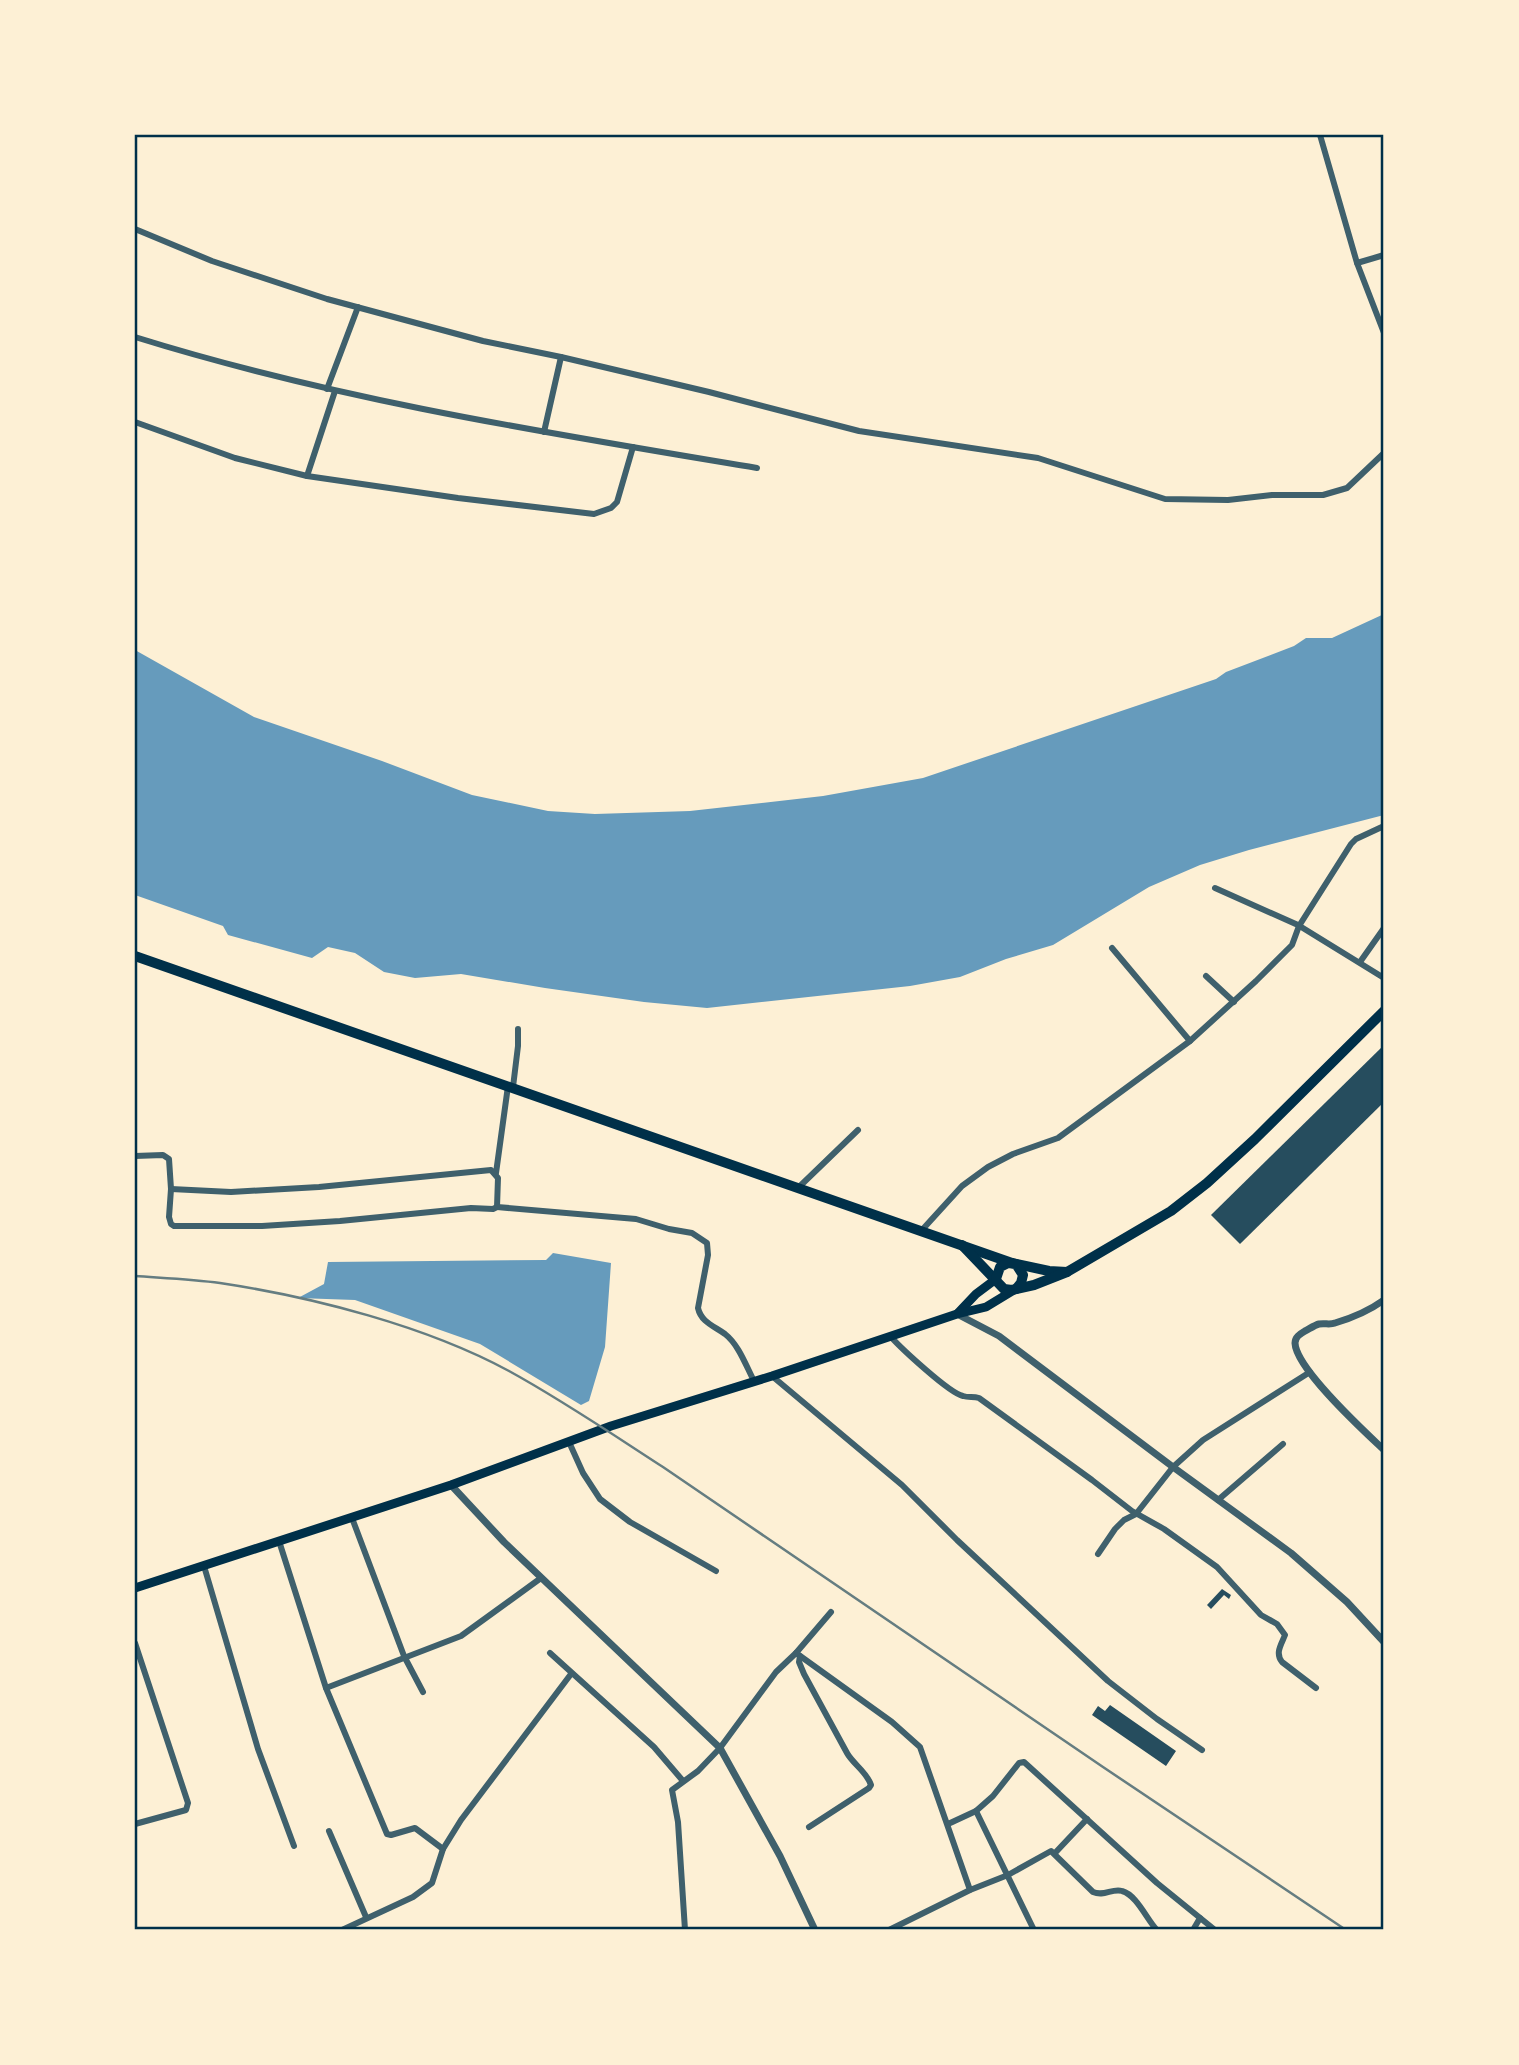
<svg xmlns="http://www.w3.org/2000/svg" width="1519" height="2065" font-family="'Open Sans',sans-serif">
<rect width="100%" height="100%" fill="#fdf0d5"/>
<g fill="#669bbc">
<polygon points="1384,614 1384,815 1249,850 1200,865 1149,887 1053,945 1006,959 960,977 910,986 707,1008 644,1002 545,988 461,974 415,978 384,972 355,953 328,947 312,958 228,935 223,926 135,895 135,650 254,717 382,761 472,795 548,811 595,814 690,811 823,796 923,778 1216,679 1226,672 1294,646 1306,638 1332,638"/>
<polygon points="553,1253 611,1263 605,1347 589,1401 581,1405 480,1344 355,1300 298,1298 324,1284 328,1262 546,1260"/>
</g>
<g fill="#264d5e">
<polygon points="1384,1045 1384,1102 1240,1244 1211,1215"/>
<polygon points="1222,1589 1231,1595 1229,1599 1224,1595 1211,1609 1207,1605"/>
<polygon points="1110,1705 1176,1751 1166,1766 1092,1715 1098,1706 1105,1711"/>
</g>
<g fill="none" stroke-linecap="round" stroke-linejoin="round">
<g stroke="#3f606c" stroke-width="6">
<polyline points="1320,135 1357,263 1384,333"/>
<polyline points="135,229 212,261 327,299 483,341 561,357 709,392 859,431 1038,458 1165,499 1228,500 1272,495 1323,495 1347,488 1384,453"/>
<polyline points="1357,263 1384,255"/>
<path d="M135 337C337 400 548 433 757 468"/>
<polyline points="327,389 358,307"/>
<polyline points="135,422 235,458 307,476 458,498 594,514 611,508 617,502 633,447"/>
<polyline points="544,432 561,357"/>
<polyline points="307,476 335,391"/>
<polyline points="1215,888 1298,925 1384,978"/>
<polyline points="1112,948 1190,1041"/>
<polyline points="1360,962 1384,928"/>
<polyline points="1206,976 1234,1002"/>
<polyline points="513,1087 518,1046 518,1029"/>
<polyline points="135,1156 163,1155 169,1159 171,1189 169,1217 171,1224 174,1226 262,1226 340,1221 471,1208 493,1209 497,1207"/>
<polyline points="496,1173 508,1086"/>
<polyline points="799,1187 858,1130"/>
<path d="M171 1189 231 1192 319 1187 491 1170 498 1178 497 1207 636 1219 669 1229 692 1233 707 1243 708 1255 698 1308C701 1322 714 1326 725 1334 739 1345 746 1366 754 1381"/>
<polyline points="922,1230 962,1186 988,1167 1013,1154 1058,1138 1190,1041 1256,981 1292,945 1299,926 1351,844 1356,839 1384,826"/>
<path d="M891 1337C901 1348 949 1393 963 1396 969 1398 973 1396 979 1398L1092 1480 1132 1511 1164 1529 1217 1567 1261 1615 1277 1624 1285 1635C1281 1645 1275 1653 1282 1662L1316 1688"/>
<polyline points="772,1376 902,1485 957,1540 1108,1681 1157,1719 1202,1750"/>
<polyline points="569,1442 583,1473 600,1499 630,1522 716,1571"/>
<polyline points="1218,1500 1283,1444"/>
<polyline points="352,1518 404,1656 423,1692"/>
<polyline points="279,1541 326,1688 387,1834 391,1835 415,1828 443,1849"/>
<polyline points="1098,1554 1115,1529 1124,1520 1136,1514 1173,1467 1203,1440 1310,1372"/>
<polyline points="204,1566 258,1749 294,1846"/>
<polyline points="135,1643 188,1803 186,1810 135,1824"/>
<polyline points="550,1653 654,1747 683,1781"/>
<polyline points="796,1653 892,1722 920,1747 970,1890"/>
<path d="M800 1656 799 1662 804 1674 847 1753C853 1764 867 1772 871 1785L869 1788 809 1827"/>
<polyline points="326,1688 461,1636 541,1578"/>
<polyline points="976,1811 1034,1930"/>
<polyline points="948,1824 976,1811 993,1796 1019,1763 1024,1762 1157,1883 1215,1930"/>
<polyline points="329,1831 366,1917"/>
<polyline points="1055,1853 1087,1819"/>
<polyline points="342,1930 413,1897 432,1883 443,1849 461,1820 571,1674"/>
<polyline points="685,1930 678,1822 672,1790 698,1771 720,1748 776,1672 796,1653 831,1612"/>
<path d="M889 1930 970 1890 1008 1875 1051 1851 1093 1892C1104 1897 1112 1888 1122 1891 1137 1895 1147 1920 1157 1930"/>
<polyline points="1193,1930 1200,1918"/>
</g>
<g stroke="#3f606c" stroke-width="7">
<path d="M1384 1300C1370 1310 1352 1318 1335 1323 1330 1325 1325 1323 1319 1324 1315 1325 1309 1329 1305 1331 1300 1334 1295 1337 1295 1343 1296 1369 1364 1431 1384 1450"/>
<polyline points="957,1314 999,1336 1173,1467 1291,1553 1347,1602 1384,1642"/>
<polyline points="451,1485 504,1542 720,1748 780,1856 815,1930"/>
</g>
<g stroke="#003049" stroke-width="9">
<polyline points="958,1313 976,1294 996,1279"/>
<polyline points="135,1588 451,1485 611,1426 772,1376 957,1314 986,1307 1014,1290"/>
</g>
<g stroke="#003049" stroke-width="10">
<polyline points="135,956 1012,1263 1049,1271 1067,1272"/>
<polyline points="962,1245 1004,1289 1012,1290 1034,1285 1067,1272 1171,1211 1207,1183 1255,1139 1384,1011"/>
<polyline points="996,1279 1000,1267 1008,1263 1016,1264 1023,1275 1021,1283 1016,1289"/>
</g>
<path stroke="#657d81" stroke-width="2.5" d="M135 1276C163 1278 192 1279 220 1283 313 1297 426 1326 509 1371 562 1400 612 1434 663 1467L1103 1767 1346 1930"/>
</g>
<rect width="1519" height="2065" fill="none" stroke="#fdf0d5" stroke-width="273"/>
<rect x="136" y="136" width="1246" height="1792" fill="none" stroke="#003049" stroke-width="2.5"/>
</svg>
